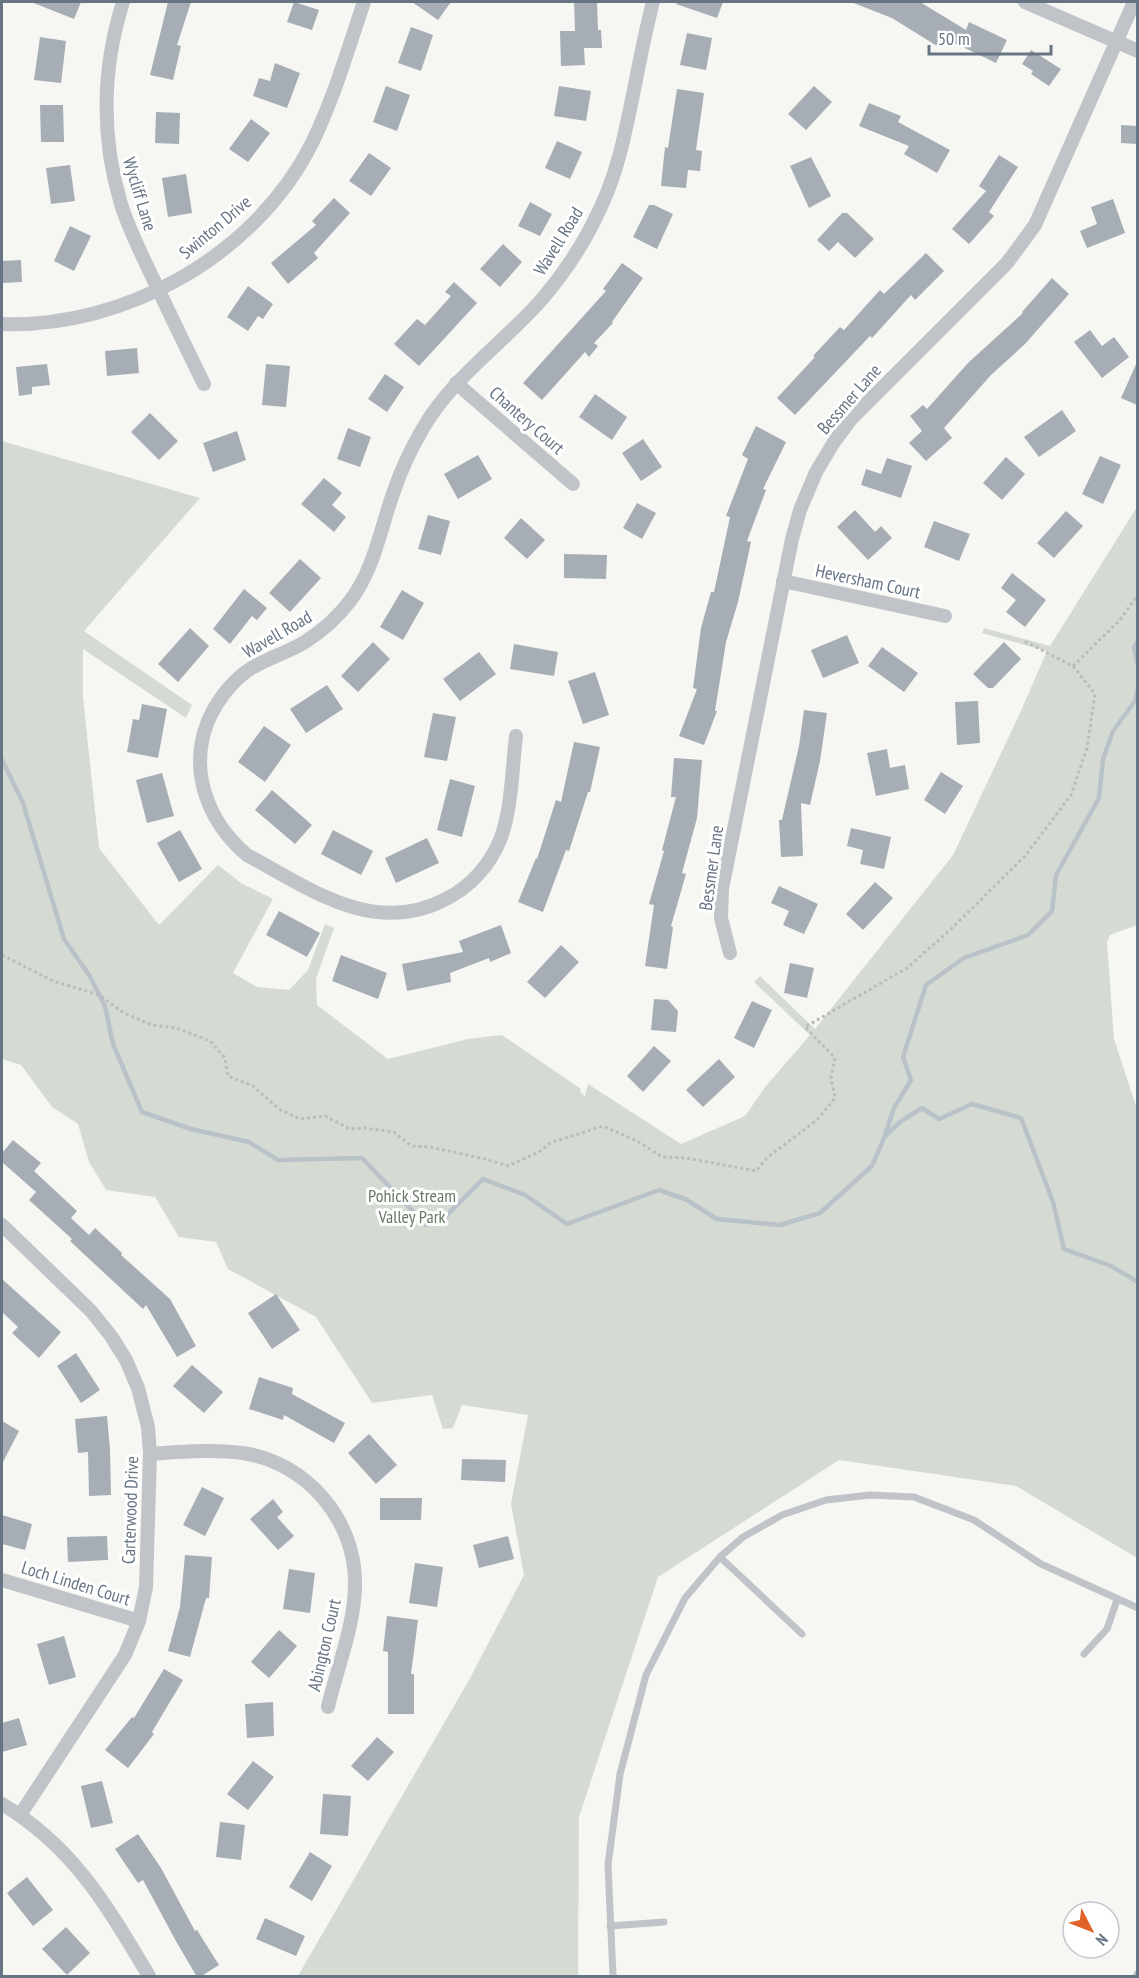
<svg xmlns="http://www.w3.org/2000/svg" width="1139" height="1978" font-family="'PT Sans Narrow',sans-serif">
<rect width="100%" height="100%" fill="#f6f7f3"/>
<polygon fill="#d5dbd3" points="2,441 200,498 84,631 192,705 186,718 83,649 83,697 99,848 159,925 218,865 241,883 273,899 233,973 257,987 289,990 308,970 325,924 334,928 316,979 317,1005 388,1059 468,1039 502,1035 581,1089 580,1092 585,1096 588,1084 681,1144 745,1116 765,1087 810,1035 754,982 760,976 815,1029 953,855 1020,713 1047,651 982,633 984,628 1050,646 1137,507 1137,925 1110,935 1107,942 1114,1039 1138,1112 1137,1558 1016,1486 839,1460 658,1577 579,1817 578,1976 298,1976 469,1680 524,1575 511,1504 528,1415 462,1405 453,1428 443,1429 432,1395 372,1403 316,1317 228,1269 216,1242 179,1237 155,1197 106,1190 89,1162 78,1124 52,1107 21,1065 2,1059"/>
<g fill="none" stroke-linecap="round" stroke-linejoin="round">
<g stroke="#b8c2c8" stroke-width="4.5">
<polyline points="1138,641 1134,647 1138,666"/>
<polyline points="2,760 23,803 64,939 89,975 105,1006 113,1044 142,1112 191,1129 249,1142 278,1160 362,1158 426,1225 444,1218 483,1179 525,1195 567,1224 659,1190 685,1199 717,1219 780,1225 820,1213 872,1166 885,1136 900,1122 922,1108 939,1119 972,1104 1021,1118 1053,1202 1064,1249 1111,1266 1138,1282"/>
<polyline points="885,1135 894,1108 911,1080 903,1057 926,985 964,958 1028,935 1052,911 1056,875 1099,798 1103,759 1113,731 1135,701 1138,689"/>
</g>
</g>
<g fill="#a6adb4">
<polygon points="31,2 81,2 74,19"/>
<polygon points="168,2 191,2 177,45 181,46 173,80 150,75"/>
<polygon points="294,2 319,10 312,30 287,22"/>
<polygon points="412,2 451,2 438,20"/>
<polygon points="574,2 597,2 598,30 601,30 602,48 584,48 585,65 561,66 560,31 575,31"/>
<polygon points="677,2 723,2 717,18 676,4"/>
<polygon points="851,2 920,2 966,30 969,22 1007,40 996,63 942,37 937,46 892,18"/>
<polygon points="411,27 433,35 421,71 398,63"/>
<polygon points="687,33 712,38 706,70 680,65"/>
<polygon points="40,37 66,41 61,83 34,80"/>
<polygon points="1031,50 1061,69 1049,86 1031,74 1033,71 1022,64"/>
<polygon points="275,63 300,73 287,108 253,96 259,78 270,81"/>
<polygon points="386,86 410,95 397,131 373,122"/>
<polygon points="559,86 591,91 586,121 554,116"/>
<polygon points="814,86 832,102 806,130 788,114"/>
<polygon points="677,89 704,93 696,150 702,151 700,171 688,170 686,188 661,186 665,147 668,148"/>
<polygon points="869,103 901,116 898,122 950,150 937,173 904,154 909,146 859,126"/>
<polygon points="40,105 63,105 64,142 41,142"/>
<polygon points="156,112 180,113 179,144 155,143"/>
<polygon points="251,119 270,133 248,162 229,149"/>
<polygon points="1121,125 1137,126 1137,144 1121,143"/>
<polygon points="557,141 582,152 570,179 545,168"/>
<polygon points="369,153 391,168 371,196 349,181"/>
<polygon points="999,155 1018,167 989,212 994,216 969,244 952,229 986,191 979,186"/>
<polygon points="811,157 831,196 809,208 790,166"/>
<polygon points="70,165 75,201 51,204 46,168"/>
<polygon points="186,174 192,213 168,217 162,178"/>
<polygon points="334,198 350,213 314,253 318,258 288,284 271,263 316,225 312,221"/>
<polygon points="1113,199 1125,233 1087,248 1080,231 1097,224 1091,207"/>
<polygon points="530,202 552,214 540,236 518,226"/>
<polygon points="649,205 654,205 673,214 657,249 633,237"/>
<polygon points="842,213 847,213 874,239 855,258 838,242 829,251 817,240"/>
<polygon points="70,226 91,236 74,271 54,261"/>
<polygon points="503,244 522,262 500,287 480,269"/>
<polygon points="926,253 944,271 915,300 911,295 872,338 870,336 795,415 777,398 815,357 813,356 840,327 844,330 880,290 884,294"/>
<polygon points="21,260 22,282 2,283 2,261"/>
<polygon points="622,263 643,278 612,322 613,323 594,343 598,346 589,357 585,352 542,400 523,383 606,291 603,289"/>
<polygon points="1052,278 1069,294 1025,344 991,375 944,428 952,438 926,461 909,443 922,431 910,416 923,405 927,409 968,363 1023,313 1022,312"/>
<polygon points="454,282 477,303 419,366 394,344 417,319 425,325 451,296 445,292"/>
<polygon points="248,286 273,304 263,319 258,316 248,331 227,317"/>
<polygon points="1090,330 1102,346 1114,337 1129,357 1102,378 1074,342"/>
<polygon points="137,348 139,373 107,376 105,351"/>
<polygon points="1137,362 1137,405 1121,398"/>
<polygon points="47,364 50,385 32,387 32,394 19,396 16,367"/>
<polygon points="266,364 290,366 286,407 262,405"/>
<polygon points="385,374 404,387 387,412 368,399"/>
<polygon points="595,394 627,417 612,440 579,417"/>
<polygon points="1062,410 1076,431 1039,457 1024,437"/>
<polygon points="150,413 178,441 159,460 131,432"/>
<polygon points="756,426 786,442 763,489 766,490 747,541 751,542 738,602 726,642 715,711 717,711 704,745 679,736 697,689 693,688 701,628 711,592 714,592 730,517 726,516 748,459 742,455"/>
<polygon points="348,428 371,437 360,467 337,459"/>
<polygon points="237,431 246,460 213,472 203,443"/>
<polygon points="643,439 662,467 641,481 622,453"/>
<polygon points="478,455 492,479 458,499 444,474"/>
<polygon points="1100,456 1121,465 1103,504 1082,494"/>
<polygon points="1006,457 1025,474 1002,500 983,483"/>
<polygon points="887,458 912,466 901,498 861,485 866,469 881,474"/>
<polygon points="324,478 342,493 332,505 346,517 334,532 301,504"/>
<polygon points="637,503 656,513 642,539 623,528"/>
<polygon points="855,510 875,532 881,526 892,538 868,560 837,527"/>
<polygon points="1066,511 1083,526 1054,558 1037,543"/>
<polygon points="428,515 450,521 441,555 418,549"/>
<polygon points="521,518 545,540 527,559 504,538"/>
<polygon points="934,521 970,534 959,561 924,547"/>
<polygon points="564,554 607,555 606,579 564,578"/>
<polygon points="300,559 321,578 290,612 269,593"/>
<polygon points="1012,573 1046,600 1025,627 1006,612 1016,600 1001,588"/>
<polygon points="244,589 267,608 257,620 252,616 230,644 213,629"/>
<polygon points="402,590 424,603 403,640 380,627"/>
<polygon points="190,628 209,646 178,682 158,664"/>
<polygon points="847,635 859,663 823,678 811,650"/>
<polygon points="373,642 390,659 358,692 341,676"/>
<polygon points="1004,642 1021,659 993,688 988,688 973,674"/>
<polygon points="514,644 558,652 554,676 510,669"/>
<polygon points="882,647 918,673 904,692 868,666"/>
<polygon points="479,652 496,674 460,701 443,679"/>
<polygon points="595,672 609,715 583,724 568,681"/>
<polygon points="327,685 343,709 306,733 290,709"/>
<polygon points="978,701 980,743 957,745 955,702"/>
<polygon points="142,704 167,709 158,758 127,752 133,719 139,720"/>
<polygon points="804,710 827,713 820,761 810,805 801,803 803,856 781,857 779,820 782,820 799,746"/>
<polygon points="433,713 456,717 447,761 424,757"/>
<polygon points="264,726 291,745 265,782 238,762"/>
<polygon points="574,742 600,747 590,792 588,792 569,851 566,850 543,912 518,902 536,858 537,859 556,800 561,802"/>
<polygon points="887,749 890,768 905,765 909,789 876,796 867,753"/>
<polygon points="674,758 702,760 697,818 682,873 686,874 671,926 673,927 667,969 645,966 654,905 649,904 664,851 662,850 676,797 671,797"/>
<polygon points="941,772 963,786 945,814 924,800"/>
<polygon points="162,773 174,816 147,823 136,780"/>
<polygon points="450,779 475,786 462,837 437,830"/>
<polygon points="272,790 312,825 295,844 255,810"/>
<polygon points="851,828 891,837 884,869 860,864 863,850 847,846"/>
<polygon points="180,830 202,869 179,882 157,843"/>
<polygon points="333,830 373,851 361,875 321,854"/>
<polygon points="427,838 439,863 396,883 385,858"/>
<polygon points="875,882 893,898 863,930 846,914"/>
<polygon points="779,886 818,904 804,934 783,925 789,911 771,903"/>
<polygon points="279,911 320,933 307,957 266,935"/>
<polygon points="501,925 511,953 490,962 489,958 450,973 451,982 407,991 402,964 463,952 459,941"/>
<polygon points="561,945 579,962 545,998 527,982"/>
<polygon points="341,955 387,973 378,999 332,981"/>
<polygon points="790,963 814,968 807,998 784,993"/>
<polygon points="654,999 668,1000 678,1011 676,1032 651,1030"/>
<polygon points="752,1001 772,1010 754,1048 734,1038"/>
<polygon points="654,1046 671,1061 643,1092 627,1076"/>
<polygon points="719,1059 735,1077 703,1107 686,1090"/>
<polygon points="13,1140 41,1163 34,1171 77,1211 71,1218 89,1235 95,1228 122,1253 121,1255 170,1299 196,1346 177,1357 146,1305 143,1309 70,1241 72,1239 29,1200 36,1192 2,1162 2,1153"/>
<polygon points="2,1279 61,1332 39,1358 12,1333 18,1327 2,1312"/>
<polygon points="276,1294 300,1330 272,1349 248,1313"/>
<polygon points="76,1353 100,1390 81,1403 57,1366"/>
<polygon points="192,1365 223,1392 204,1413 173,1386"/>
<polygon points="259,1377 293,1388 292,1394 345,1423 334,1443 284,1415 283,1420 249,1409"/>
<polygon points="107,1416 110,1450 111,1495 89,1496 88,1452 78,1453 75,1419"/>
<polygon points="2,1421 19,1431 2,1464"/>
<polygon points="369,1434 397,1465 376,1484 348,1453"/>
<polygon points="462,1459 506,1460 505,1482 461,1480"/>
<polygon points="202,1487 224,1498 205,1536 183,1525"/>
<polygon points="380,1498 422,1498 421,1520 380,1520"/>
<polygon points="273,1499 283,1512 277,1517 294,1536 278,1550 250,1519"/>
<polygon points="2,1515 32,1524 25,1550 2,1544"/>
<polygon points="107,1536 108,1560 68,1562 67,1537"/>
<polygon points="508,1536 514,1559 479,1568 473,1545"/>
<polygon points="185,1555 212,1557 209,1598 206,1598 190,1657 168,1651 180,1607"/>
<polygon points="415,1563 443,1567 437,1607 409,1603"/>
<polygon points="289,1569 315,1573 310,1613 283,1609"/>
<polygon points="387,1616 418,1620 411,1674 414,1674 414,1714 388,1714 388,1652 383,1651"/>
<polygon points="279,1630 297,1646 269,1678 251,1662"/>
<polygon points="64,1636 76,1677 49,1685 37,1644"/>
<polygon points="164,1669 183,1680 152,1732 154,1734 128,1768 105,1750 132,1717 134,1718"/>
<polygon points="273,1702 274,1736 247,1738 245,1704"/>
<polygon points="19,1718 27,1745 2,1752 2,1723"/>
<polygon points="377,1737 394,1752 368,1781 351,1766"/>
<polygon points="253,1761 274,1777 248,1810 227,1794"/>
<polygon points="102,1781 113,1823 91,1828 81,1786"/>
<polygon points="323,1794 351,1796 348,1836 320,1834"/>
<polygon points="220,1822 245,1825 241,1860 216,1857"/>
<polygon points="138,1834 161,1868 195,1931 197,1930 219,1965 200,1977 197,1977 177,1943 143,1880 138,1883 115,1849"/>
<polygon points="310,1852 332,1866 312,1901 289,1887"/>
<polygon points="27,1877 53,1910 33,1926 7,1893"/>
<polygon points="265,1918 305,1936 296,1956 256,1939"/>
<polygon points="66,1927 90,1953 67,1975 42,1949"/>
</g>
<g fill="none" stroke-linecap="round" stroke-linejoin="round">
<g stroke="#babcbf" stroke-width="3" stroke-dasharray="3 3" stroke-linecap="butt">
<polyline points="1073,666 1119,621 1138,595"/>
<polyline points="2,955 53,981 99,995 124,1013 152,1025 176,1028 210,1041 225,1058 228,1076 253,1086 279,1109 300,1119 325,1116 350,1129 364,1128 394,1132 411,1146 430,1147 485,1159 508,1166 539,1152 550,1143 603,1126 637,1141 662,1157 686,1158 756,1171 768,1157 817,1120 835,1098 831,1077 835,1058 805,1027 907,968 950,930 1025,856 1071,795 1087,748 1095,694 1073,666 1024,641"/>
</g>
<g stroke="#c0c3c7" stroke-width="7">
<polyline points="720,1557 802,1634"/>
<polyline points="1084,1654 1107,1629 1117,1600"/>
<polyline points="610,1926 664,1922"/>
<polyline points="613,1976 608,1865 620,1774 646,1675 685,1598 720,1557 743,1537 782,1515 826,1500 870,1495 914,1497 974,1520 1041,1564 1138,1608"/>
<polyline points="1136,1976 1138,1973"/>
</g>
<g stroke="#c0c3c7" stroke-width="14">
<path d="M123 2C102 69 101 137 121 204 130 233 145 261 158 289 173 320 188 352 204 384"/>
<polyline points="1025,2 1138,51"/>
<path d="M2 324C126 328 256 255 312 143 334 98 348 49 364 2"/>
<polyline points="456,383 573,484"/>
<polyline points="783,581 945,616"/>
<path d="M516 736C512 769 512 809 500 840 490 865 470 887 446 899 374 937 310 889 247 855 208 822 188 771 208 721 219 696 238 673 263 662 277 655 292 650 305 642 322 631 338 617 350 601 375 568 380 529 394 491 401 470 411 449 422 430 452 377 504 343 543 298 578 257 607 205 620 153 633 103 640 51 653 2"/>
<polyline points="730,953 721,918 722,889 792,539 800,510 816,472 834,442 851,419 1007,263 1035,225 1134,2"/>
<polyline points="2,1225 91,1311 111,1336 126,1360 138,1388 148,1427 150,1454 146,1587 139,1621 125,1655 20,1815"/>
<path d="M150 1454C180 1452 212 1449 242 1453 307 1462 357 1521 355 1587 354 1627 337 1668 328 1707"/>
<polyline points="2,1580 139,1621"/>
<path d="M2 1804C74 1847 107 1906 149 1976"/>
</g>
</g>
<g text-anchor="middle" dominant-baseline="central" stroke-width="6" stroke-linejoin="round" paint-order="stroke">
<g font-size="18" fill="#667484" stroke="#fff">
<text transform="translate(140 194) rotate(73)">Wycliff Lane</text>
<text transform="translate(215 227) rotate(-40)">Swinton Drive</text>
<text transform="translate(558 241) rotate(-58)">Wavell Road</text>
<text transform="translate(849 399) rotate(-49)">Bessmer Lane</text>
<text transform="translate(527 420) rotate(41)">Chantery Court</text>
<text transform="translate(868 581) rotate(12)">Heversham Court</text>
<text transform="translate(277 634) rotate(-30)">Wavell Road</text>
<text transform="translate(711 868) rotate(-82)">Bessmer Lane</text>
<text transform="translate(130 1510) rotate(-88)">Carterwood Drive</text>
<text transform="translate(76 1583) rotate(17)">Loch Linden Court</text>
<text transform="translate(324 1645) rotate(-77)">Abington Court</text>
</g>
<g font-size="18" fill="#687b65" stroke="#fff">
<text x="412" y="1195">Pohick Stream<tspan x="412" dy="21">Valley Park</tspan></text>
</g>
</g>
<rect width="1139" height="1978" fill="none" stroke="#667484" stroke-width="6"/>
<g transform="translate(1091 1930) rotate(132)"><circle r="28" fill="#ffffff" stroke="#c2c7ce" stroke-width="1.5"/>
<path d="M0-4.5L10 22L0 15L-10 22Z" fill="#e0632a"/>
<text y="-9" font-size="16" font-weight="bold" text-anchor="middle" fill="#667484">N</text>
</g>
<path d="M929 45v9h122v-9" fill="none" stroke="#667484" stroke-width="3"/>
<text x="938" y="45" font-size="18" fill="#667484" stroke="#ffffff" stroke-width="4.5" paint-order="stroke">50 m</text>
</svg>
